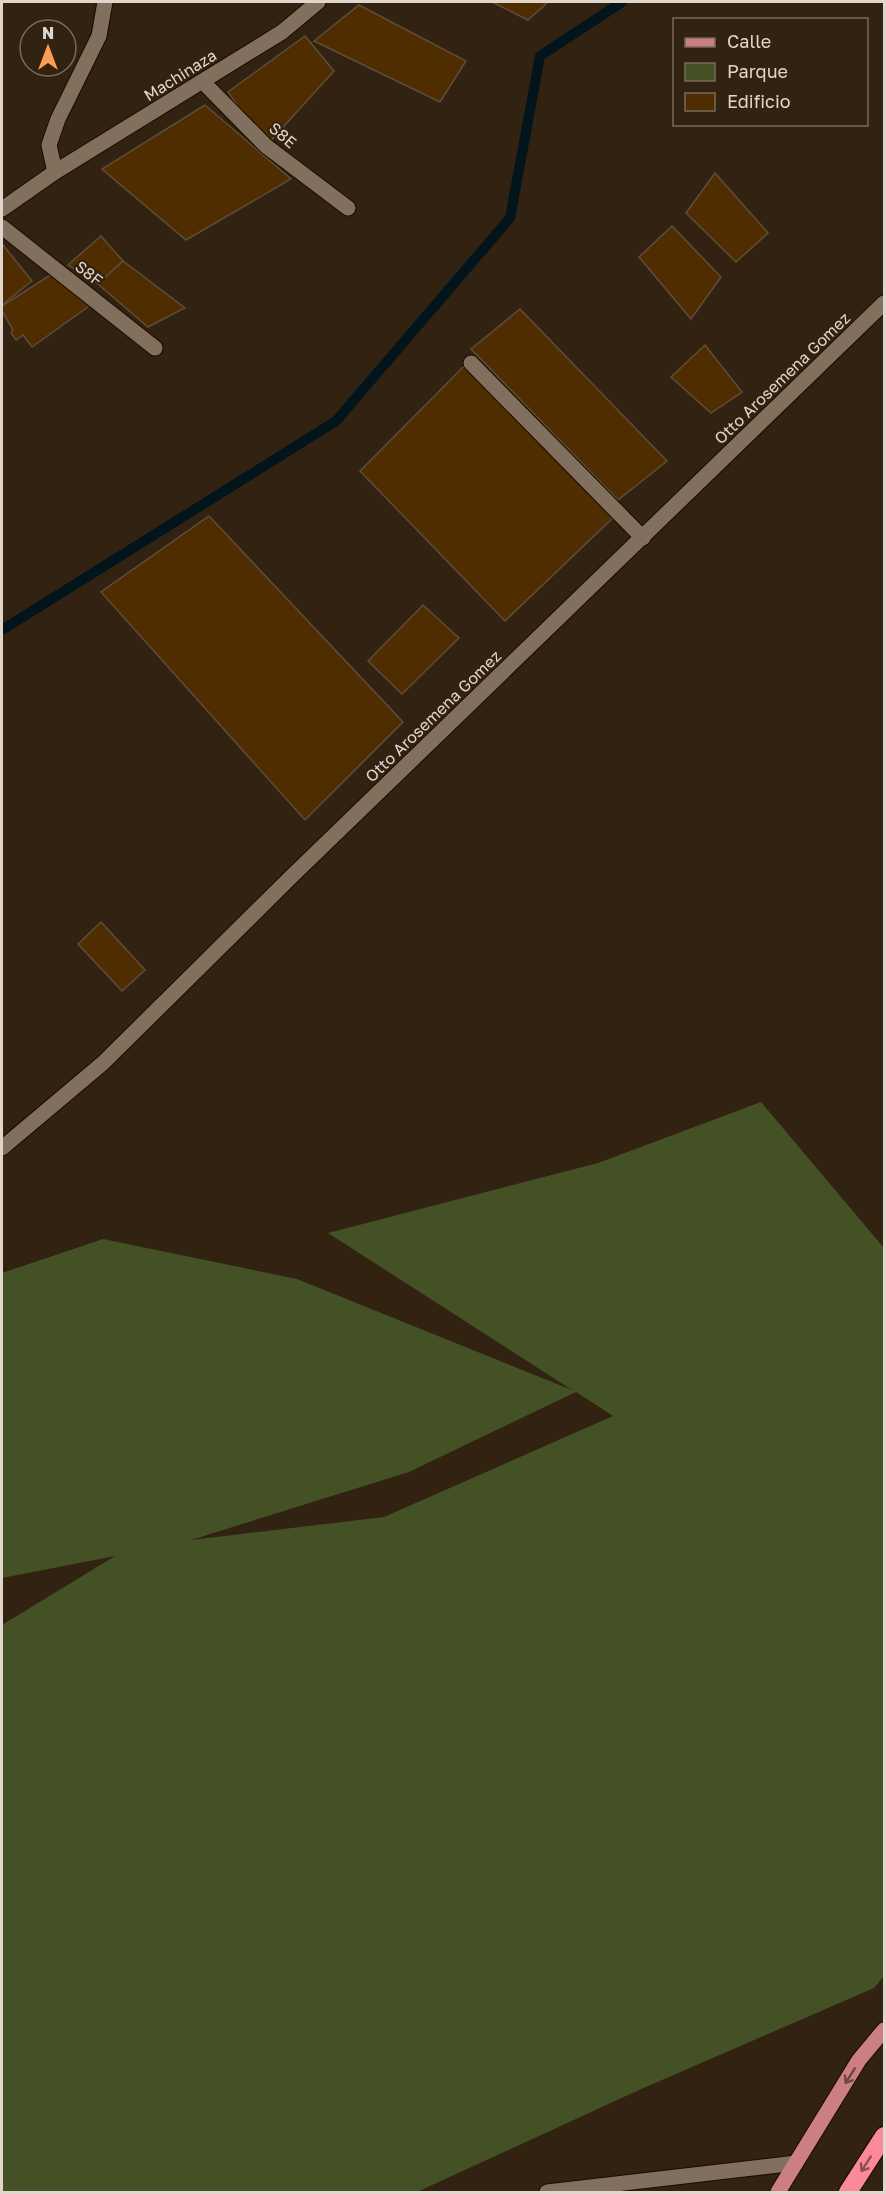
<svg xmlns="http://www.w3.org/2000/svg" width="886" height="2194" font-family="'Golos Text',sans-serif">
<rect width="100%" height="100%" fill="#312212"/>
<path fill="#445125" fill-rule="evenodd" d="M761 1102 884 1248V1976L874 1988 639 2090 417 2192H2V1625L115 1556 2 1578V1273L103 1239 297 1279 572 1390 328 1233 598 1163ZM576 1392 613 1416 384 1517 191 1540 409 1472Z"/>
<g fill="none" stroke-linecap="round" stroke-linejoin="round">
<polyline stroke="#02151c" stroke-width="10" points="2,630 336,421 510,218 540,56 622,2"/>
</g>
<g fill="#502d00" stroke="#5f4d3c" stroke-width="1.5">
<polygon points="492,2 548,2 528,20"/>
<polygon points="359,5 466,61 440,102 314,41"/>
<polygon points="305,36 334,71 266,146 228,92"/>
<polygon points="205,105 291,179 186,240 102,169"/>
<polygon points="715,173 768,233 736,262 686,213"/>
<polygon points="672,226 721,277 691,319 639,257"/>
<polygon points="101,236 123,261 98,284 68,265"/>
<polygon points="3,245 32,281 2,305 2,246"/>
<polygon points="123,261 185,308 148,327 98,284"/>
<polygon points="55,272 92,304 32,347 23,335 16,340 11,333 13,330 2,311 2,306"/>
<polygon points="520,309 667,461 618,500 471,349"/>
<polygon points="705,345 742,392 711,413 671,377"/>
<polygon points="472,358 617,514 505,621 360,471"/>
<polygon points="209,516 403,722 305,820 101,592"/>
<polygon points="423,605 459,638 402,694 368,661"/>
<polygon points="101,922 145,970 122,991 78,944"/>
</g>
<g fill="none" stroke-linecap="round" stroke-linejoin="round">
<g stroke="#190b00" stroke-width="17">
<g id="minor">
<polyline points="203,82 266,146 348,208"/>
<polyline points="55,172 49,145 58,119 99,36 105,2"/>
<polyline points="2,209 55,172 282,32 318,2"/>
<polyline points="2,227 155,348"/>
<polyline points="471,363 643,538"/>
<polyline points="2,1148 103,1063 292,876 884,303"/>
<polyline points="547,2192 796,2163"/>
</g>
</g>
<g stroke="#190b00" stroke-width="17">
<polyline id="major" points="778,2192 859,2060 884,2030"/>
</g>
<g stroke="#190b00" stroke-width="20">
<polyline id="highway" points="848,2192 884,2136"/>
</g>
<use href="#minor" stroke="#82705e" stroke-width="15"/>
<use href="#major" stroke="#cb7f82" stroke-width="15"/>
<use href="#highway" stroke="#fb899a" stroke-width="18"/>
</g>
<defs><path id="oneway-shaft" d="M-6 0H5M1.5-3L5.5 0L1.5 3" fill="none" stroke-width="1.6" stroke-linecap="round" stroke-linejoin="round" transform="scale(1.5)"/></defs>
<use stroke="#6f473f" href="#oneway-shaft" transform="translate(850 2076) rotate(122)"/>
<use stroke="#8c504f" href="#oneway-shaft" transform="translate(866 2164) rotate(123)"/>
<g text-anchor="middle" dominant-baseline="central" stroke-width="4.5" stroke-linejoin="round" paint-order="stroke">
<g font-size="16" fill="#e1d6cc" stroke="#312212">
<text transform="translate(180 75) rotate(-32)">Machinaza</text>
<text transform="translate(283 135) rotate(40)">S8E</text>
<text transform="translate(89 273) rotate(38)">S8F</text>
<text transform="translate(782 378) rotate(-44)">Otto Arosemena Gomez</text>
<text transform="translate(433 716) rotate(-44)">Otto Arosemena Gomez</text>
</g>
</g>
<rect width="886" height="2194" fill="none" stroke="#e1d6cc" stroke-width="6"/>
<rect x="673" y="18" width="195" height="108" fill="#312212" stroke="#776a5c" stroke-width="1.5"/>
<rect x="685" y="38" width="30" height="9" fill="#cb7f82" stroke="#776a5c" stroke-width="1.5"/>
<text x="727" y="48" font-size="18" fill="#e1d6cc">Calle</text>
<rect x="685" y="63" width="30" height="18" fill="#445125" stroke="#776a5c" stroke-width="1.5"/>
<text x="727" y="78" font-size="18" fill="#e1d6cc">Parque</text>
<rect x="685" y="93" width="30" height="18" fill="#502d00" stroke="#776a5c" stroke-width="1.5"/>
<text x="727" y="108" font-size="18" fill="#e1d6cc">Edificio</text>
<g transform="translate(48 48)"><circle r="28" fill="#312212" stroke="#776a5c" stroke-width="1.5"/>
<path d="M0-4.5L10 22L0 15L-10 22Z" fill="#fc9d54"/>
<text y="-9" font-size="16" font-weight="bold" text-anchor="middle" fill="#e1d6cc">N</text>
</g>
</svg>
